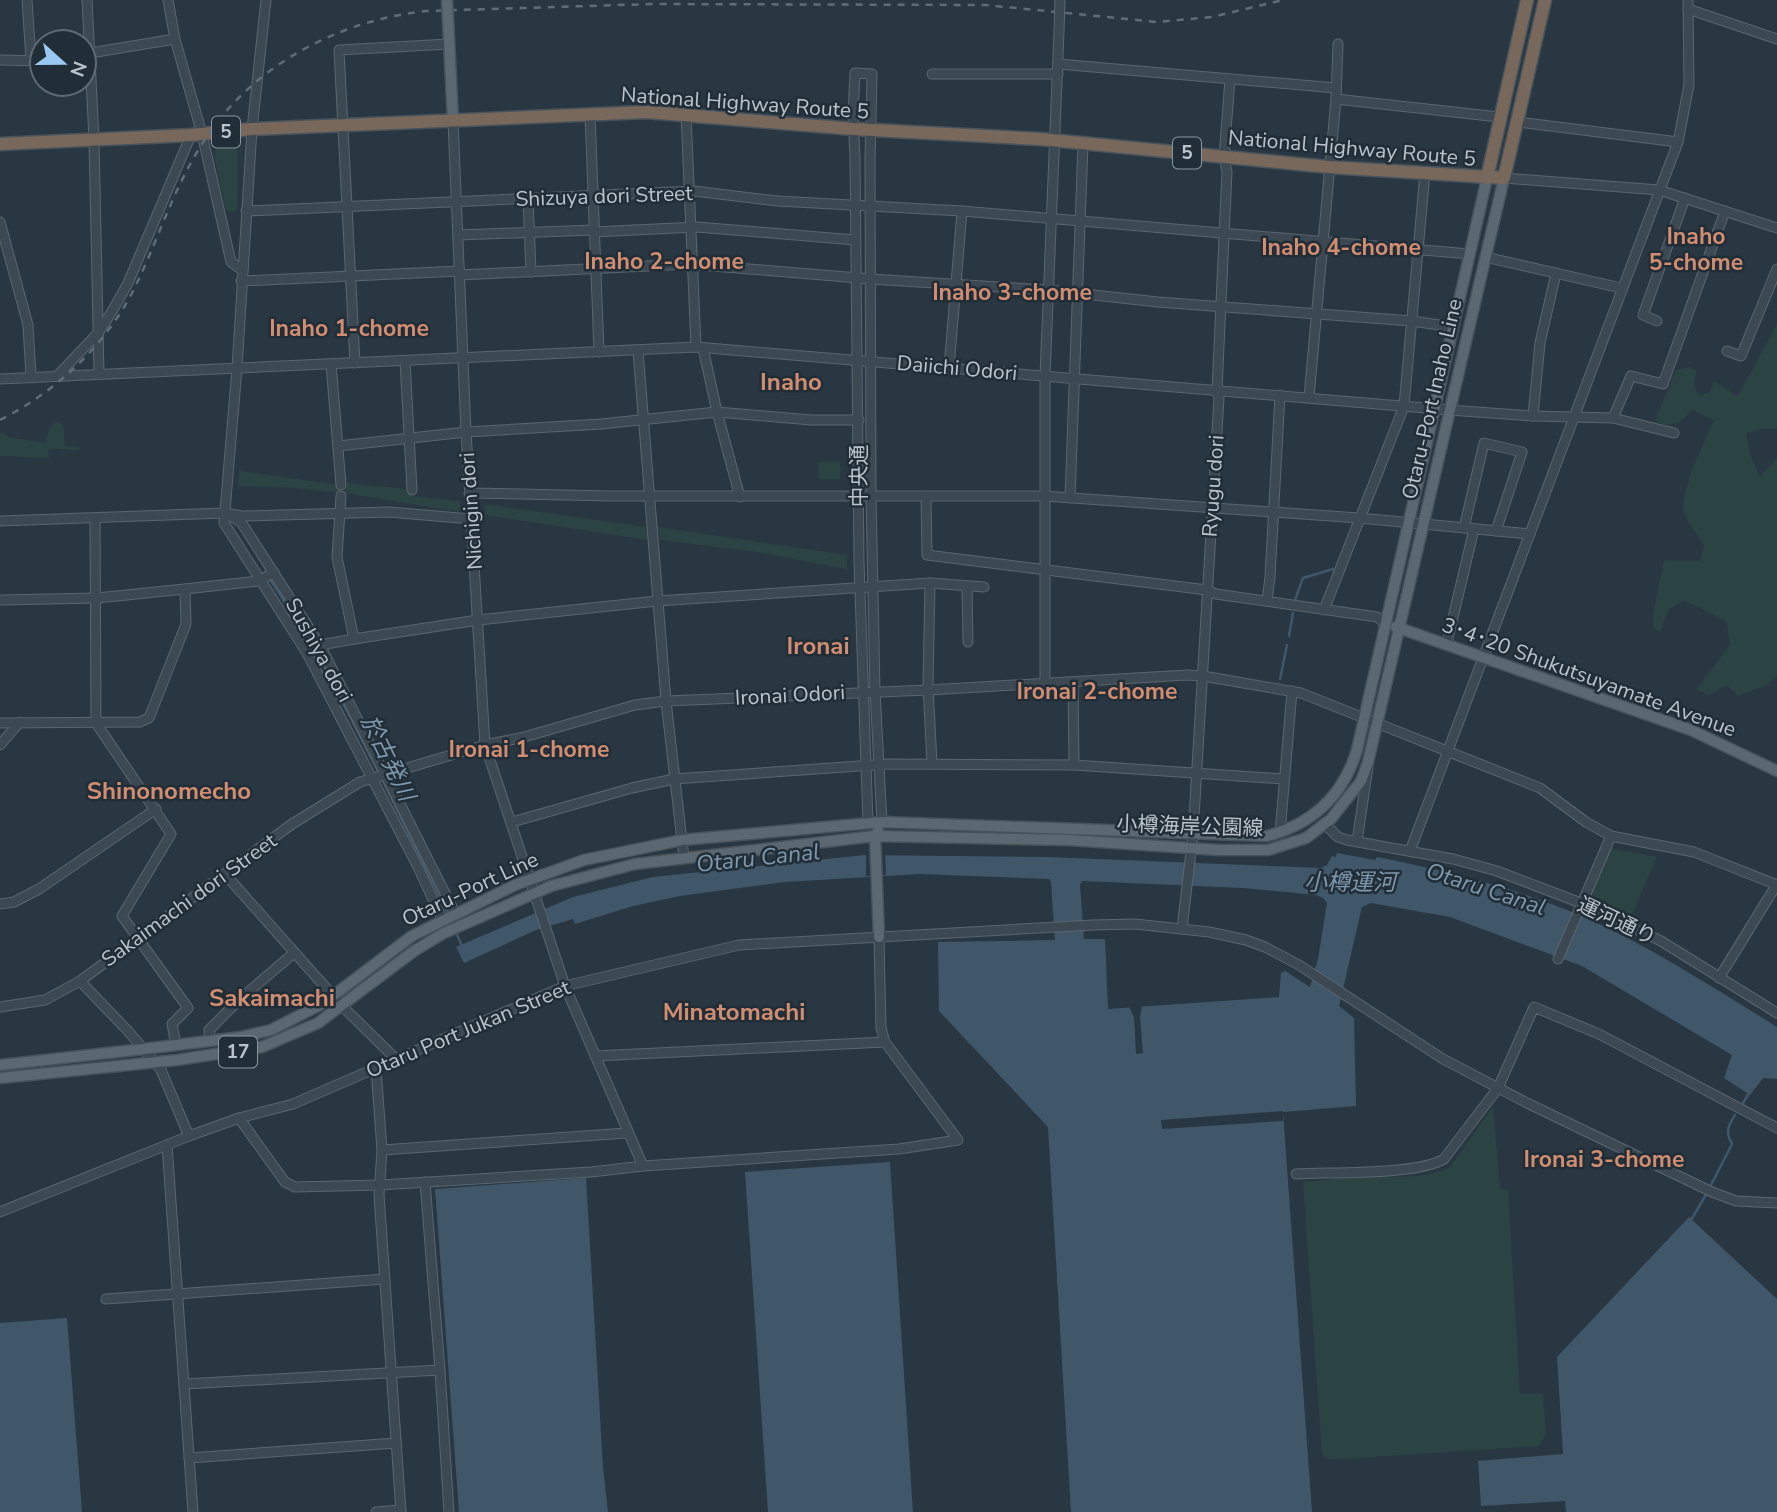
<svg xmlns="http://www.w3.org/2000/svg" width="1777" height="1512" font-family="'Nunito Sans','Noto Sans JP',sans-serif">
<rect width="100%" height="100%" fill="#293742"/>
<g fill="#2b4342">
<polygon points="236,148 238,153 237,208 233,213 226,210 214,156 215,149"/>
<path d="M1777 324V429H1762L1746 433 1751 457 1760 477 1777 458V676L1766 685 1738 696 1727 685 1709 695 1696 690 1730 645 1727 622 1684 600 1669 609 1660 632 1653 628C1653 605 1660 583 1664 560L1700 561 1704 546C1699 536 1688 524 1684 513 1678 494 1706 439 1714 420L1692 410 1679 423 1664 425 1655 420 1676 370 1689 367 1697 371C1694 381 1691 387 1700 395L1709 393 1714 381 1736 396 1740 392Z"/>
<path d="M56 422 63 424 65 446 79 447 80 450C68 451 59 447 48 449L49 458 0 456V433L3 432 7 437 45 443 49 428Z"/>
<polygon points="818,462 841,462 840,479 819,479"/>
<polygon points="239,471 340,485 340,493 296,488 238,486"/>
<polygon points="345,483 408,489 411,496 460,501 460,512 345,493"/>
<polygon points="484,504 646,527 648,540 485,515"/>
<polygon points="658,527 847,555 847,569 756,552 660,540"/>
<polygon points="1610,848 1657,857 1631,917 1588,898"/>
<path d="M1493 1106 1500 1189 1508 1190 1520 1394H1543L1546 1435 1538 1446 1330 1460 1322 1455 1303 1182C1325 1180 1347 1177 1369 1176 1395 1176 1426 1180 1450 1167Z"/>
</g>
<g fill="#40576a" fill-rule="evenodd">
<path d="M1337 853 1375 860 1377 857C1442 870 1505 885 1567 910 1641 940 1709 985 1777 1027V1079L1763 1078 1750 1095 1747 1093 1724 1078 1732 1055 1582 966 1450 917 1371 903 1362 907 1339 1006 1354 1018 1356 1106 1283 1112 1312 1512H1071L1048 1127 939 1011 938 942 1055 940 1051 882 1049 879 920 874 785 882 680 896 633 906 575 924 573 919 536 930 464 963 456 947 573 897 653 877 865 855 1048 857 1321 868 1327 865 1332 856 1336 857ZM1082 881 1243 888 1316 895 1323 898 1327 903 1318 959 1310 987 1285 971 1281 973 1279 997 1108 1009 1105 939H1084L1080 885Z"/>
<polygon points="890,1162 913,1512 768,1512 745,1172"/>
<polygon points="586,1178 603,1467 608,1512 459,1512 435,1189"/>
<polygon points="1689,1217 1777,1299 1777,1512 1566,1512 1565,1501 1481,1506 1478,1461 1563,1454 1557,1357"/>
<polygon points="67,1318 82,1512 0,1512 0,1323"/>
</g>
<g fill="#293742">
<polygon points="866,852 885,852 886,875 866,876"/>
<polygon points="1142,1006 1140,1017 1143,1053 1136,1054 1134,1017 1129,1007"/>
<polygon points="1283,1111 1283,1121 1162,1129 1161,1120"/>
</g>
<g fill="none" stroke-linecap="round" stroke-linejoin="round">
<g stroke="#40576a" stroke-width="2.5">
<polyline points="271,581 313,645"/>
<polyline points="1295,600 1303,578 1333,569"/>
<polyline points="1289,636 1293,613"/>
<polyline points="316,651 379,773"/>
<polyline points="1280,679 1287,645"/>
<polyline points="382,779 448,914"/>
<polyline points="455,930 462,946"/>
<polyline points="1743,1103 1749,1093"/>
<path d="M1710 1187 1732 1144C1725 1132 1728 1126 1735 1115"/>
<polyline points="1691,1220 1707,1193"/>
</g>
<g stroke="#5b666f" stroke-width="11">
<g id="minor">
<polyline points="27,0 31,60"/>
<polyline points="87,0 94,139 99,374"/>
<polyline points="168,0 175,39 202,134 231,262 242,270"/>
<polyline points="266,0 252,129 237,368 224,523 307,653 418,867 442,919"/>
<polyline points="1688,9 1777,39"/>
<polyline points="84,54 175,39"/>
<polyline points="0,60 42,61"/>
<polyline points="1058,64 1336,88"/>
<polyline points="932,74 1058,74"/>
<polyline points="1336,99 1499,117"/>
<polyline points="590,114 599,352"/>
<polyline points="686,114 696,347"/>
<polyline points="453,121 466,432 485,745 565,986 643,1166"/>
<polyline points="1518,122 1678,142"/>
<polyline points="1504,178 1659,190 1777,228"/>
<polyline points="528,198 531,272"/>
<polyline points="246,211 694,191 777,201 962,211 1470,254"/>
<polyline points="0,222 28,325 31,377"/>
<polyline points="593,232 697,227 855,240"/>
<polyline points="458,235 593,230"/>
<polyline points="1485,257 1621,288"/>
<polyline points="460,275 688,264 871,279 1048,290 1158,302 1412,321 1453,327"/>
<polyline points="241,281 460,271"/>
<polyline points="1657,321 1643,315 1685,198"/>
<polyline points="703,348 717,412 740,497"/>
<polyline points="638,351 666,701 684,858"/>
<polyline points="1727,351 1741,356 1777,269"/>
<polyline points="405,361 412,490"/>
<polyline points="355,363 339,50 449,44"/>
<polyline points="331,364 341,485"/>
<polyline points="949,368 962,211"/>
<polyline points="57,376 99,332 114,308 128,283 191,135"/>
<polyline points="0,379 696,347 1449,410 1533,416 1613,418 1674,433"/>
<polyline points="1309,397 1336,99 1338,44"/>
<polyline points="1533,416 1540,343 1556,273"/>
<polyline points="1613,418 1631,376 1663,384 1725,211"/>
<polyline points="338,446 466,432 601,424 717,412 811,420 859,420"/>
<polyline points="469,493 610,496 1044,496 1359,518 1530,534"/>
<polyline points="341,496 337,557 354,639"/>
<polyline points="926,496 927,555 1207,590 1216,594 1377,617 1386,625"/>
<polyline points="1070,498 1083,144"/>
<polyline points="229,515 241,522 320,645 455,913"/>
<polyline points="95,518 96,723 171,834 122,916 188,1008 172,1024 176,1045"/>
<polyline points="0,521 224,513 243,516 389,512 471,519"/>
<polyline points="1464,528 1484,443 1522,452 1496,531"/>
<polyline points="930,583 928,685 932,764"/>
<polyline points="967,587 968,642"/>
<polyline points="0,600 97,598 185,589 259,581 274,572"/>
<polyline points="1267,601 1270,577 1280,395"/>
<polyline points="1324,610 1404,406 1425,173"/>
<polyline points="1447,643 1474,529"/>
<polyline points="307,653 320,645 354,639 478,620 657,601 930,583 984,587"/>
<polyline points="1045,681 1045,376 1059,31"/>
<polyline points="1073,682 1074,765"/>
<polyline points="0,723 140,722 149,718 186,624 185,589"/>
<polyline points="0,745 20,722"/>
<polyline points="512,822 632,788 674,779 888,764 1074,765 1284,779"/>
<polyline points="868,823 859,562 855,159 853,113 855,73 872,74 870,159 871,496 875,691 882,822"/>
<polyline points="1325,824 1338,837 1347,840 1453,859 1497,871 1581,903 1661,941 1777,1013"/>
<polyline points="1280,833 1292,691"/>
<polyline points="1357,841 1368,767"/>
<polyline points="1410,851 1678,142 1689,85 1688,0"/>
<polyline points="225,874 342,1006 396,1059"/>
<polyline points="0,904 14,902 39,889 156,809"/>
<polyline points="1182,929 1193,834 1219,398 1217,390 1227,172 1224,157 1230,79"/>
<polyline points="1558,959 1611,836"/>
<polyline points="1719,978 1777,884"/>
<polyline points="80,981 128,1031 161,1070 189,1136"/>
<polyline points="0,1007 45,1000 80,981 292,824 360,782 485,745 524,737 635,705 666,701 928,690 1187,675 1203,676 1301,693 1540,788 1586,822 1611,836 1694,852 1777,885"/>
<polyline points="210,1040 209,1030 240,999 294,953"/>
<polyline points="595,1056 885,1042"/>
<polyline points="376,1068 382,1150 379,1195 401,1512"/>
<polyline points="239,1118 285,1182 295,1187 380,1185 591,1172 643,1166 899,1149 958,1140 885,1042 881,1028 879,937"/>
<polyline points="167,1145 193,1512"/>
<polyline points="382,1150 627,1133"/>
<path d="M1296 1174C1330 1172 1418 1175 1444 1159L1498 1088 1534 1007 1599 1034 1777 1128"/>
<polyline points="425,1182 440,1370 449,1512"/>
<polyline points="0,1212 189,1136 239,1118 293,1104 565,986 739,945 1093,925 1135,924 1209,932 1246,940 1265,947 1299,965 1443,1059 1527,1103 1712,1192 1736,1201 1777,1203"/>
<polyline points="106,1299 385,1279"/>
<polyline points="184,1384 440,1370"/>
<polyline points="189,1458 396,1443"/>
<polyline points="376,1512 401,1510"/>
</g>
</g>
<g stroke="#47525b" stroke-width="13">
<g id="major">
<polyline points="448,19 453,121"/>
<polyline points="1396,627 1691,730 1777,771"/>
<polyline points="878,831 875,836 879,937"/>
<path d="M0 1065 144 1049 241 1037 271 1030 322 1004 412 936 515 885 584 860 682 840 882 822 1267 836C1313 824 1343 796 1357 750L1487 178"/>
<polyline points="0,1078 177,1060 262,1047 318,1023 414,951 444,933 551,886 635,864 875,836 1069,840 1219,850 1268,850 1306,838 1331,819 1361,781 1368,762 1504,178"/>
</g>
</g>
<g stroke="#48535c" stroke-width="15">
<g id="highway">
<polyline points="0,144 191,135 252,129 647,112 854,129 1040,139 1329,167 1504,178 1545,0"/>
<polyline points="1487,178 1527,0"/>
</g>
</g>
<use href="#minor" stroke="#3d4952" stroke-width="9"/>
<use href="#major" stroke="#5c6871" stroke-width="10"/>
<use href="#highway" stroke="#77685b" stroke-width="12"/>
<path stroke="#606d78" stroke-width="2.5" stroke-dasharray="7 7" stroke-linecap="butt" d="M0 420C55 392 103 348 132 293 156 246 171 194 199 149 247 68 335 21 426 11L652 4 986 5 1157 22 1212 17 1283 0"/>
<g stroke="#5b666f" stroke-width="11" stroke-linecap="butt">
<polyline id="minor-bridge" points="1059,31 1060,0"/>
</g>
<g stroke="#47525b" stroke-width="13" stroke-linecap="butt">
<polyline id="major-bridge" points="447,0 448,19"/>
</g>
<use href="#minor-bridge" stroke="#3d4952" stroke-width="9"/>
<use href="#major-bridge" stroke="#5c6871" stroke-width="10"/>
</g>
<g text-anchor="middle" dominant-baseline="central" stroke-width="5" stroke-linejoin="round" paint-order="stroke">
<g fill="#222e37" stroke="#8c969f" stroke-width="2">
<rect x="212" y="116.5" width="28" height="31" rx="5"/>
<rect x="1173" y="137.5" width="28" height="31" rx="5"/>
<rect x="219" y="1036.5" width="38" height="31" rx="5"/>
</g>
<g font-size="19" font-weight="bold" fill="#bac3cb">
<text x="226" y="132">5</text>
<text x="1187" y="153">5</text>
<text x="238" y="1052">17</text>
</g>
<g font-size="21" fill="#bac3cb" stroke="#222e37">
<text transform="translate(745 103) rotate(4)">National Highway Route 5</text>
<text transform="translate(1352 148) rotate(5)">National Highway Route 5</text>
<text transform="translate(604 196) rotate(-2)">Shizuya dori Street</text>
<text transform="translate(957 368) rotate(5)">Daiichi Odori</text>
<text transform="translate(1432 399) rotate(-77)">Otaru-Port Inaho Line</text>
<text transform="translate(859 476) rotate(-90)">中央通</text>
<text transform="translate(1213 486) rotate(-86)">Ryugu dori</text>
<text transform="translate(471 511) rotate(-94)">Nichigin dori</text>
<text transform="translate(319 650) rotate(61)">Sushiya dori</text>
<text transform="translate(1589 677) rotate(20)">3･4･20 Shukutsuyamate Avenue</text>
<text transform="translate(790 695) rotate(-3)">Ironai Odori</text>
<text transform="translate(1190 826) rotate(2)">小樽海岸公園線</text>
<text transform="translate(470 889) rotate(-25)">Otaru-Port Line</text>
<text transform="translate(189 900) rotate(-36)">Sakaimachi dori Street</text>
<text transform="translate(1617 921) rotate(25)">運河通り</text>
<text transform="translate(468 1029) rotate(-23)">Otaru Port Jukan Street</text>
</g>
<g font-size="23" font-weight="bold" fill="#d08d71" stroke="#222e37">
<text x="1696" y="236">Inaho<tspan x="1696" dy="26">5-chome</tspan></text>
<text x="1341" y="247">Inaho 4-chome</text>
<text x="664" y="261">Inaho 2-chome</text>
<text x="1012" y="292">Inaho 3-chome</text>
<text x="349" y="328">Inaho 1-chome</text>
<text x="1097" y="691">Ironai 2-chome</text>
<text x="529" y="749">Ironai 1-chome</text>
<text x="1604" y="1159">Ironai 3-chome</text>
</g>
<g font-size="23" font-style="italic" fill="#7d97ac" stroke="#222e37">
<text transform="translate(388 758) rotate(64)">於古発川</text>
<text transform="translate(758 858) rotate(-6)">Otaru Canal</text>
<text x="1350" y="882">小樽運河</text>
<text transform="translate(1486 889) rotate(18)">Otaru Canal</text>
</g>
<g font-size="24" font-weight="bold" fill="#d08d71" stroke="#222e37">
<text x="791" y="382">Inaho</text>
<text x="818" y="646">Ironai</text>
<text x="169" y="791">Shinonomecho</text>
<text x="272" y="998">Sakaimachi</text>
<text x="734" y="1012">Minatomachi</text>
</g>
</g>
<g transform="translate(63 63) rotate(111)"><circle r="33" fill="#222e37" stroke="#5f6a72" stroke-width="2"/>
<path d="M0-5L12 26L0 18L-12 26Z" fill="#99c8f2"/>
<text y="-10" font-size="19" font-weight="bold" text-anchor="middle" fill="#bac3cb">N</text>
</g>
</svg>
